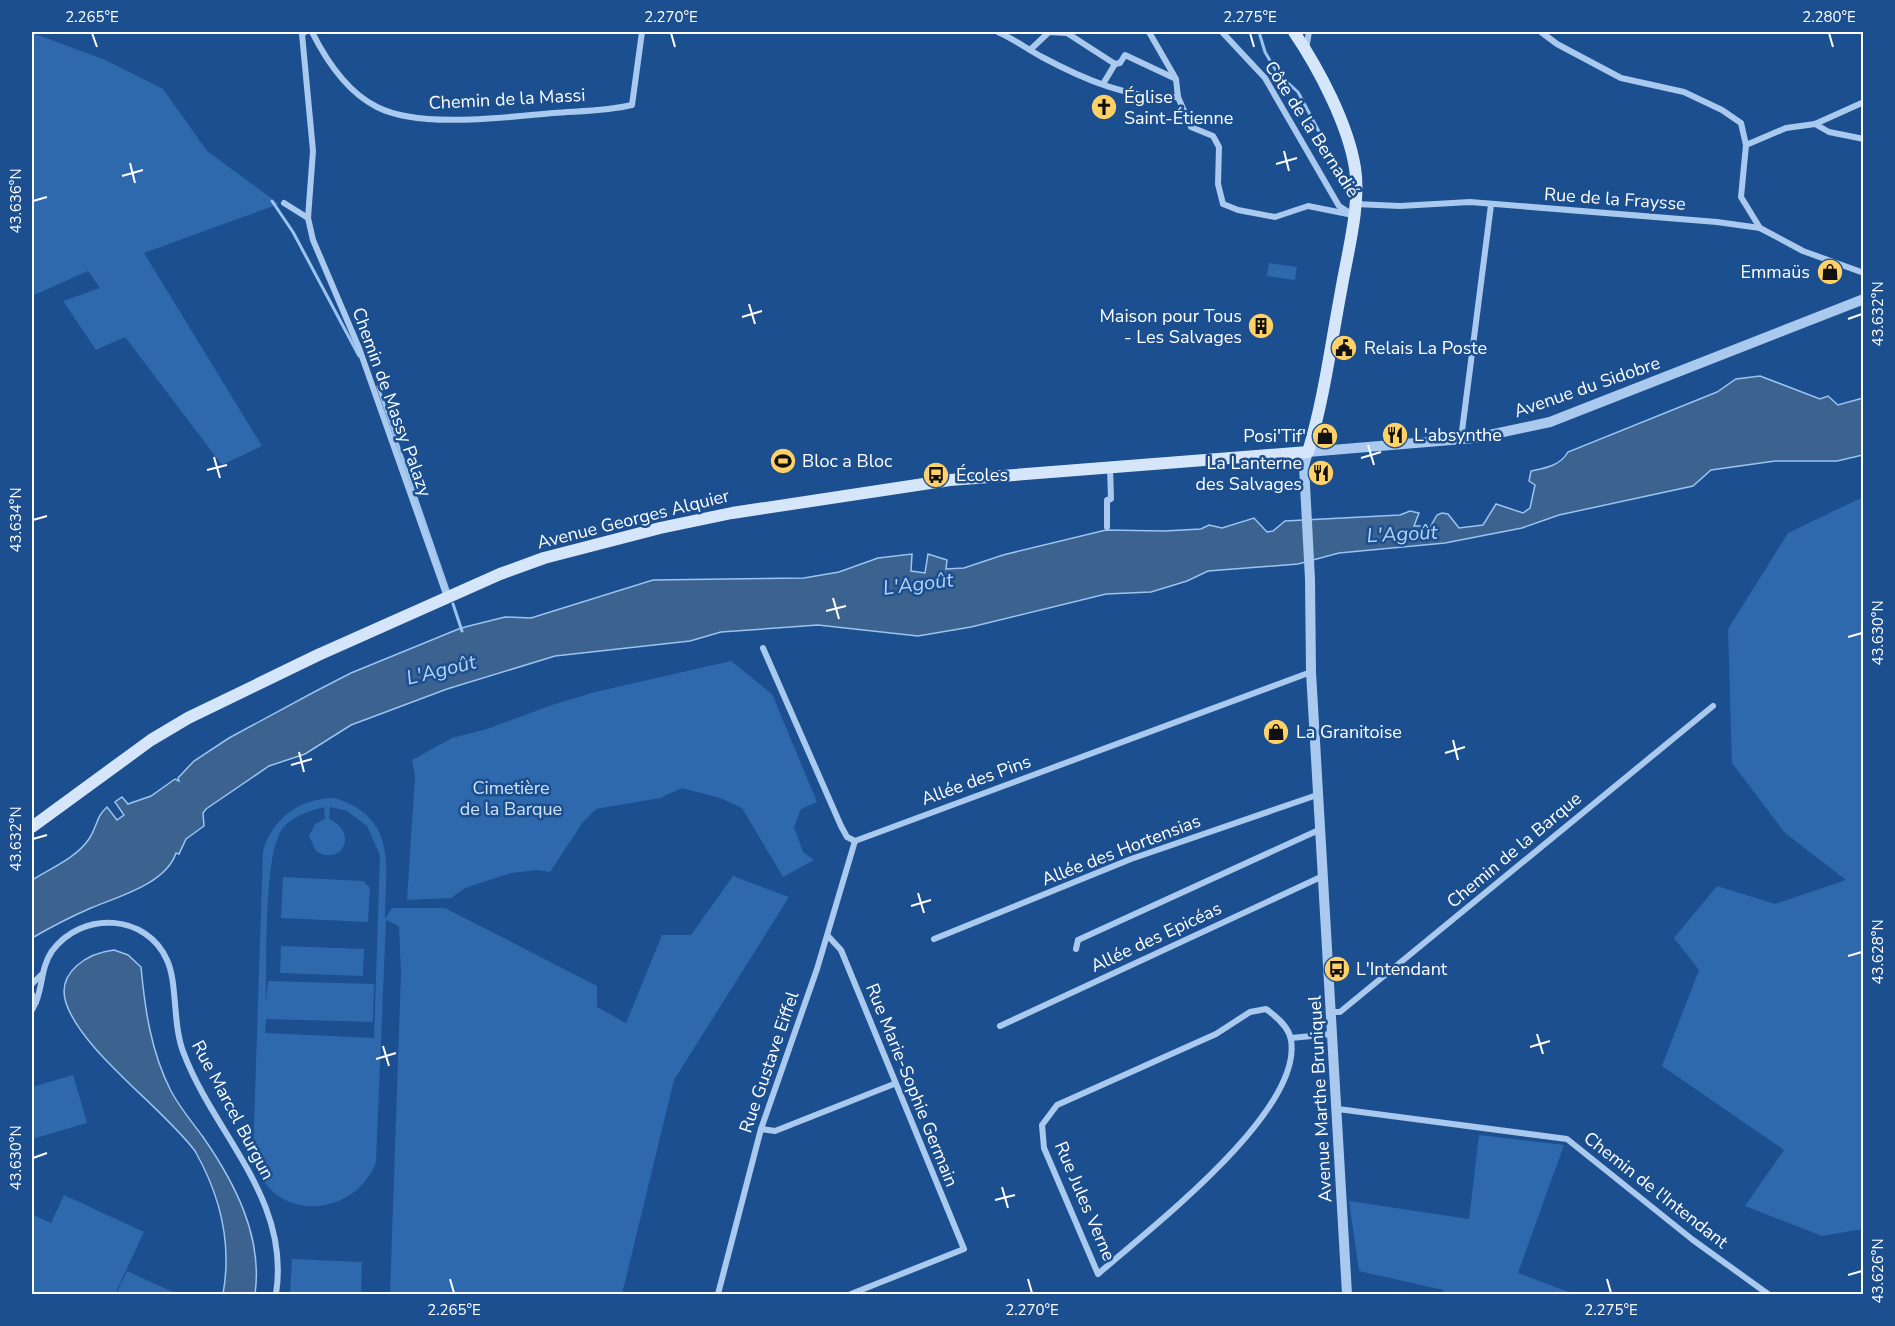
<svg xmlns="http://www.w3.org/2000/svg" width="1895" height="1326" font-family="'Nunito Sans',sans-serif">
<rect width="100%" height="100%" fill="#1b4f8f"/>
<g fill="#2e69ad" fill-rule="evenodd">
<polygon points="32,33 103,59 163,89 207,151 279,204 144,253 262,446 222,465 125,337 96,350 63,301 100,288 88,271 32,296"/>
<polygon points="1269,263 1297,267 1295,280 1267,276"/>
<polygon points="1863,497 1863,1229 1822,1236 1745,1206 1784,1150 1662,1066 1699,970 1674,938 1717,886 1775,904 1846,880 1785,833 1732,763 1728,629 1788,533"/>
<polygon points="731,661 772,694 817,802 801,809 794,827 803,852 814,860 783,877 742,808 720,798 682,788 660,798 596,809 583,822 550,872 537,870 511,873 465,888 451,898 407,900 415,776 412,760 452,738 487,729 552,705 595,692"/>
<path d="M335 798C399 819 385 866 385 919L392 908H445L597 986V1007L626 1023 662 935H691L733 876 789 897 674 1080 622 1294H390L401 973 399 926 386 920 376 1162C357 1214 282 1224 258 1171 252 1157 254 1140 254 1125L263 851C273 818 300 798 335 798ZM324 807 325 819 315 824 309 836 316 851C341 867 360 833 329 819L330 807 347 811 367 826 380 855 374 1038 265 1033 266 1019 373 1022 374 984 268 981 266 1001C267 965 263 852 283 828 293 816 309 811 324 807Z"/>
<polygon points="283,877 363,881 370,888 368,922 281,918"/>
<polygon points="281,946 364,949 363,976 280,973"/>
<polygon points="73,1075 87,1123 32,1139 32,1087"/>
<polygon points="1479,1135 1564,1145 1518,1273 1574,1294 1442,1294 1443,1290 1359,1271 1349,1201 1469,1219"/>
<polygon points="64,1195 144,1232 115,1294 32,1294 32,1214 51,1223"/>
<polygon points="292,1259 362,1262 361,1294 290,1294"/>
<polygon points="127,1271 177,1294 116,1294"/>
</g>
<g fill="#3c6290" stroke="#9cc4f0" stroke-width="1.5">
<path d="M1760 376 1820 399 1828 396 1838 405 1863 398V455L1837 461H1775L1711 470 1693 486 1559 515 1522 528 1445 543 1339 553 1298 564 1208 571 1187 581 1151 592 1106 594 971 627 918 636 818 625 721 632 690 641 555 656 447 689 351 725 305 754 269 766 206 809 203 813 204 826 186 839 179 854 176 853C166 884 117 897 91 908 70 917 51 927 32 938V880C51 868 76 858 89 839 98 826 95 818 107 807L117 820 124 815 115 802 122 797 128 804 151 796 175 779 179 781 178 778 194 761 229 738 316 691 351 673 461 628 505 617 531 618 653 580 804 578 839 572 878 558 912 554 911 571 925 573 928 554 947 560 946 569 964 568 1003 555 1106 530 1164 531 1201 529 1209 525 1222 528 1254 518 1267 532 1273 531 1285 521 1400 515 1410 511 1419 513 1414 526H1424L1429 529 1437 515 1442 513 1448 514 1459 528 1483 525 1496 504 1523 513 1530 508 1535 485 1529 481 1531 471C1545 468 1560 466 1568 452L1717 392 1736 379Z"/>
<path d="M114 950 128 955 141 967C145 1010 151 1052 171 1091 180 1108 192 1122 203 1137 235 1183 263 1237 255 1294H223C232 1244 220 1195 195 1151 163 1108 82 1051 66 1003 56 972 88 953 114 950Z"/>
</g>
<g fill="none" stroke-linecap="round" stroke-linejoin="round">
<g stroke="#9cc4f0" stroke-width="3">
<polyline points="1259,32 1265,52 1278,74 1298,92 1323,139"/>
<polyline points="272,201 293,232 359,356"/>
<polyline points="378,387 448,590"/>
<polyline points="453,604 462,631"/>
</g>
<g stroke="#a9c9ee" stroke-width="6">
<polyline points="305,32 302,34 313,151 308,218 313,240 359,348 447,597"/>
<path d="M312 32C326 60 347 92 377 107 420 129 506 117 554 113 580 111 607 111 632 105L642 32"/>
<path d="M998 32C1014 39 1027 49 1042 57 1083 79 1131 100 1178 97"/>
<polyline points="1149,32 1176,79 1178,97 1191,127 1213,136 1219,147 1218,184 1223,204 1238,210 1275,217 1308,206 1353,215"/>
<polyline points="1222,32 1265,78 1339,206 1350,213"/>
<polyline points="1541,32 1557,44 1621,78 1684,92 1722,110 1741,123 1746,145 1741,197 1760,228"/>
<polyline points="1306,49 1309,32"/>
<polyline points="1030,50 1049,32 1067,33 1115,64 1120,63 1125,55 1174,78"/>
<polyline points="1103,84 1115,64"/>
<polyline points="1815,124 1829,132 1864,139"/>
<polyline points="1746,145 1786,128 1815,124 1864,102"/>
<polyline points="284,203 308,218"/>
<polyline points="1355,204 1400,206 1470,202 1717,222 1760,228 1803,251 1864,273"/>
<polyline points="1461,439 1491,205"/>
<polyline points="1107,527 1107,500 1111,499 1110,467"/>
<polyline points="763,648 841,826 847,837 855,841 1311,672"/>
<polyline points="828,936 841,950 964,1249 851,1294"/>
<polyline points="934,939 1131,859 1320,794"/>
<polyline points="1076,949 1078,940 1321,829"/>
<polyline points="32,984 41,975"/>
<polyline points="32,994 36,1002 32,1010"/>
<path d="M36 1002C43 985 41 967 52 951 82 910 147 914 167 960 178 984 172 1025 184 1054 215 1135 291 1199 276 1294"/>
<path d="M1266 1009C1277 1017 1289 1027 1291 1040 1303 1112 1149 1229 1098 1274L1044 1148 1042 1125 1057 1105 1216 1034 1250 1012Z"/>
<polyline points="1332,1012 1340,1012 1713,706"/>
<polyline points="1000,1026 1323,876"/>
<polyline points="1291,1038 1332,1034"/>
<polyline points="1338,1109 1567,1139 1693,1240 1768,1294"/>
<polyline points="761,1129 775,1131 894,1084"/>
<polyline points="718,1294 761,1129 817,969 855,841"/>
</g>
<polyline stroke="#a9c9ee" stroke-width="10" points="1347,1294 1311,672 1310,579 1304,466 1308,452 1475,438 1550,422 1864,299"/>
<path stroke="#d6e6fa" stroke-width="12" d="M32 827 151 740 188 718 318 655 500 574 544 558 660 528 732 513 950 480 1308 452C1324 399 1331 344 1341 291 1347 255 1361 204 1355 168 1348 124 1319 69 1294 32"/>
</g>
<path fill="none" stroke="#fff" stroke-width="2" d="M92 33 97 47M671 33 675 47M1250 33 1254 47M1829 33 1833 47M1284 151 1289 171M130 163 135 183M1276 164 1297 158M122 176 143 170M33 201 47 197M749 304 755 324M742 317 762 311M1848 319 1862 314M1368 445 1374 465M214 457 220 478M1361 458 1381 452M207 470 227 465M33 520 47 516M833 598 839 619M826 611 846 606M1848 637 1862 633M1453 740 1458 760M299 752 304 772M1445 753 1465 747M291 765 312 759M33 839 47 835M918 893 924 913M911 906 931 900M1848 956 1862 952M1537 1034 1543 1054M383 1046 389 1066M1530 1047 1550 1041M376 1059 396 1053M33 1158 47 1153M1002 1187 1008 1208M995 1200 1015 1195M1848 1275 1862 1271M450 1279 454 1293M1028 1279 1032 1293M1607 1279 1611 1293"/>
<defs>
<g id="church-disc" transform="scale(1.35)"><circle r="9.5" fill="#ffd166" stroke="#1b4f8f"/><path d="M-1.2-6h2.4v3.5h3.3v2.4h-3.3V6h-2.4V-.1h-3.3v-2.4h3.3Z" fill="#111"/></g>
<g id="shop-disc" transform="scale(1.35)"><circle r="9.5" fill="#ffd166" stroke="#1b4f8f"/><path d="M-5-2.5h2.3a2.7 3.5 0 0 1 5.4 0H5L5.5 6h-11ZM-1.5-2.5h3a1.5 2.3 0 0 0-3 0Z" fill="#111"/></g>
<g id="building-disc" transform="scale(1.35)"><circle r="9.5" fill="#ffd166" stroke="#1b4f8f"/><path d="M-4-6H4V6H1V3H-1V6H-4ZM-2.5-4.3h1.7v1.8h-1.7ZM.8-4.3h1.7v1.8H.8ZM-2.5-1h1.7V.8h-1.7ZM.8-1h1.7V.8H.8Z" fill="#111"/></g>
<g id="civic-disc" transform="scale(1.35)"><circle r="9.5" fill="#ffd166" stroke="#1b4f8f"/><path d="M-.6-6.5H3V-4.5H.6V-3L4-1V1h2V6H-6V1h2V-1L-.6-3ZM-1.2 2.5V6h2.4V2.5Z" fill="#111"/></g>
<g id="restaurant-disc" transform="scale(1.35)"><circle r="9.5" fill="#ffd166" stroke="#1b4f8f"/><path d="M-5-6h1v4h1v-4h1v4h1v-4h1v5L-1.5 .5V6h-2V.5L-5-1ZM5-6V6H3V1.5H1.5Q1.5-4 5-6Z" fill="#111"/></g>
<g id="stadium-disc" transform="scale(1.35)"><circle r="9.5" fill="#ffd166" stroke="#1b4f8f"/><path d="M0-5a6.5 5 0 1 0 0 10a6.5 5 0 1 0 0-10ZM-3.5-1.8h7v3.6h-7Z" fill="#111"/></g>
<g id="bus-disc" transform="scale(1.35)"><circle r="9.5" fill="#ffd166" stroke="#1b4f8f"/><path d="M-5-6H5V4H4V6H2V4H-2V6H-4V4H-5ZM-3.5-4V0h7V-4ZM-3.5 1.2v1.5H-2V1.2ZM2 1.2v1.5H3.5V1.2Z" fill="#111"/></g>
</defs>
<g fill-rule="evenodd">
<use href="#church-disc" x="1104" y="107"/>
<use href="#shop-disc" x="1830" y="272"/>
<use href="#building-disc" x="1261" y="326"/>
<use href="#civic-disc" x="1344" y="348"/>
<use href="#restaurant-disc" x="1395" y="435"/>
<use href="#shop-disc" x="1325" y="436"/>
<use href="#stadium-disc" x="783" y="461"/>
<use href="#restaurant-disc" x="1321" y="473"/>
<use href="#bus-disc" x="936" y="475"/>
<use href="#shop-disc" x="1276" y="732"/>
<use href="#bus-disc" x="1337" y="969"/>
</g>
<g text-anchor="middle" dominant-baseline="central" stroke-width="5" stroke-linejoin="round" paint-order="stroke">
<g font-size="18" fill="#fff" stroke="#1b4f8f" text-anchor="start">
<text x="1124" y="97">Église<tspan x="1124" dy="21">Saint-Étienne</tspan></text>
<text x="1810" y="272" text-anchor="end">Emmaüs</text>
<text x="1242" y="316" text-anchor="end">Maison pour Tous<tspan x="1242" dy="21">- Les Salvages</tspan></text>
<text x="1364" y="348">Relais La Poste</text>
<text x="1414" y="435">L'absynthe</text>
<text x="1306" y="436" text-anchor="end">Posi'Tif'</text>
<text x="802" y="461">Bloc a Bloc</text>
<text x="1302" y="463" text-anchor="end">La Lanterne<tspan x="1302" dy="21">des Salvages</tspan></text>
<text x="956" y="475">Écoles</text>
<text x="1296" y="732">La Granitoise</text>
<text x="1356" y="969">L'Intendant</text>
</g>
<g font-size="18" fill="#fff" stroke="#1b4f8f">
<text transform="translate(507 99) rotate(-3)">Chemin de la Massi</text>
<text transform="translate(1312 129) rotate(57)">Côte de la Bernadié</text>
<text transform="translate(1615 199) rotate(4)">Rue de la Fraysse</text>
<text transform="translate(1587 387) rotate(-19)">Avenue du Sidobre</text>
<text transform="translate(392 402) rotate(70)">Chemin de Massy Palazy</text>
<text transform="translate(633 519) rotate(-14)">Avenue Georges Alquier</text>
<text transform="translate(976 780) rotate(-20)">Allée des Pins</text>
<text transform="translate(1121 850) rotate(-21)">Allée des Hortensias</text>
<text transform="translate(1514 850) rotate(-40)">Chemin de la Barque</text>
<text transform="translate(1156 937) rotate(-25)">Allée des Epicéas</text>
<text transform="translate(769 1062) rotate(-71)">Rue Gustave Eiffel</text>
<text transform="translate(912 1085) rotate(68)">Rue Marie-Sophie Germain</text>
<text transform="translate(1320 1099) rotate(-93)">Avenue Marthe Bruniquel</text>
<text transform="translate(233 1110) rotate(62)">Rue Marcel Burgun</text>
<text transform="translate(1656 1190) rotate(38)">Chemin de l'Intendant</text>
<text transform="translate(1085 1201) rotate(67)">Rue Jules Verne</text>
</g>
<g font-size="18" fill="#cfe3fa" stroke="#1b4f8f">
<text x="511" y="788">Cimetière<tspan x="511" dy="21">de la Barque</tspan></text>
</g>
<g font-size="20" font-style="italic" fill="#b5d3f5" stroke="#1b4f8f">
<text transform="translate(1402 534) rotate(-3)">L'Agoût</text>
<text transform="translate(918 584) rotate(-7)">L'Agoût</text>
<text transform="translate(441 670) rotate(-14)">L'Agoût</text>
</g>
</g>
<rect width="1895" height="1326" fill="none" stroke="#1b4f8f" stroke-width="66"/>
<rect x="33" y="33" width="1829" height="1260" fill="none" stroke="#fff" stroke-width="2"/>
<g font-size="15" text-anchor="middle" fill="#fff">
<text x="92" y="22">2.265°E</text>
<text x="671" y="22">2.270°E</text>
<text x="1250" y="22">2.275°E</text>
<text x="1829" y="22">2.280°E</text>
<text transform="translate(16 201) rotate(-90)" y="5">43.636°N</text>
<text transform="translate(1878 314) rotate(-90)" y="5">43.632°N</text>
<text transform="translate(16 520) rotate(-90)" y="5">43.634°N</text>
<text transform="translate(1878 633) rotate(-90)" y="5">43.630°N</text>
<text transform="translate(16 839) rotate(-90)" y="5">43.632°N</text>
<text transform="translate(1878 952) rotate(-90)" y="5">43.628°N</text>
<text transform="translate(16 1158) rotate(-90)" y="5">43.630°N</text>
<text transform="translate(1878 1271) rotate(-90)" y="5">43.626°N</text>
<text x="454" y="1315">2.265°E</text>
<text x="1032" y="1315">2.270°E</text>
<text x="1611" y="1315">2.275°E</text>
</g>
</svg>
